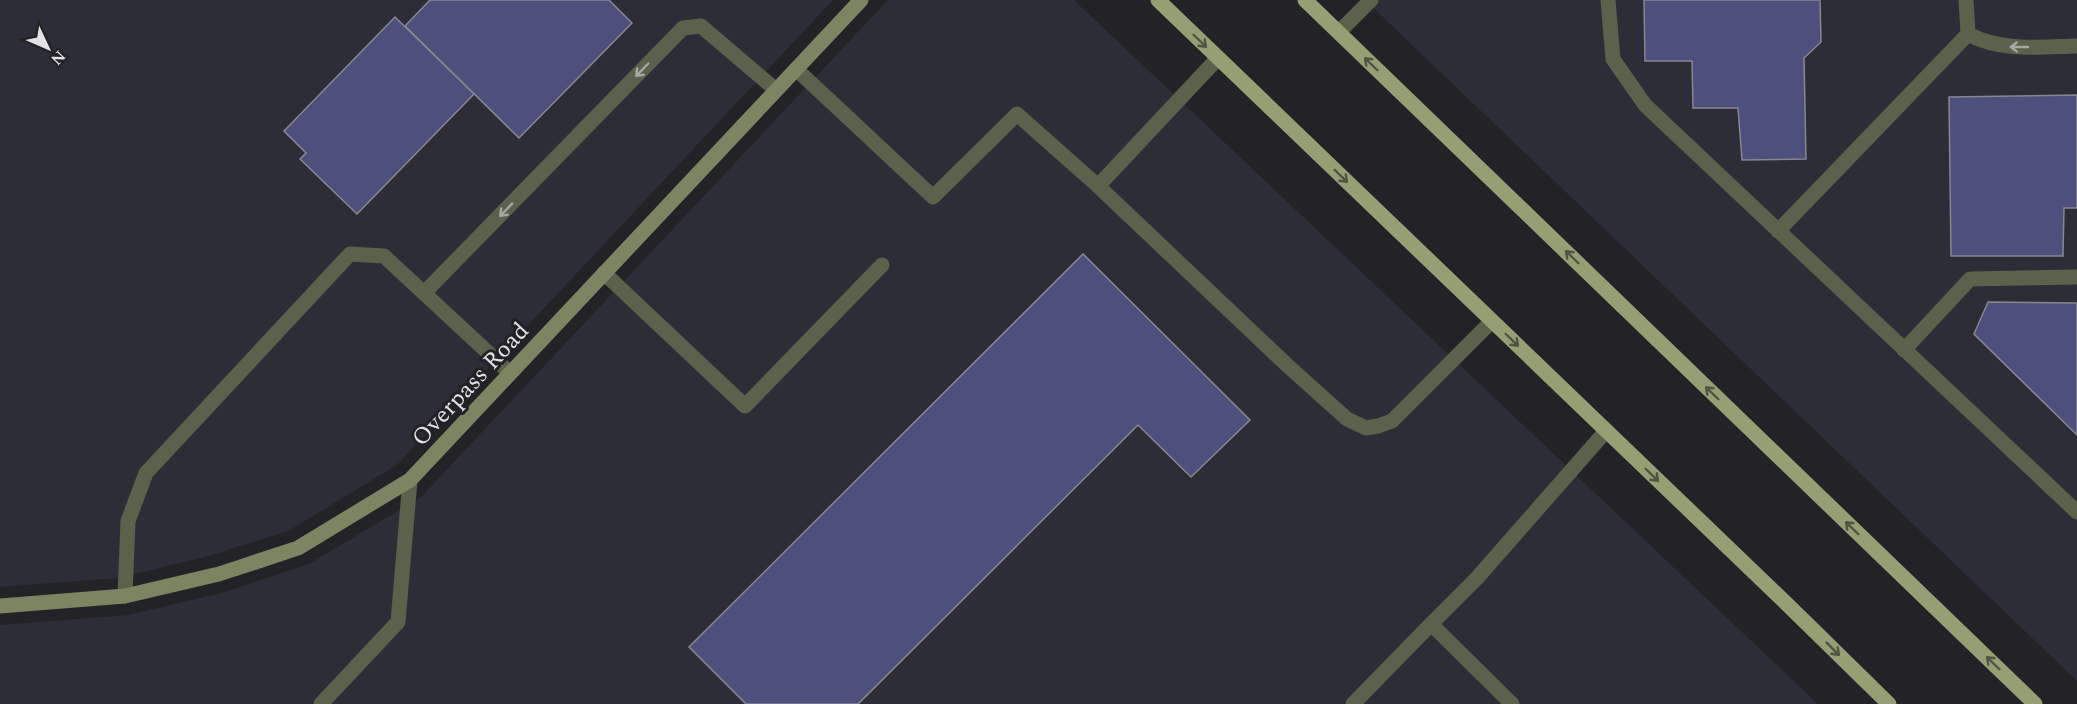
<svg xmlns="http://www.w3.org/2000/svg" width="2077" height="704" viewBox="0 0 2077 704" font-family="Spectral,serif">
	<rect width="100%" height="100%" fill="#222227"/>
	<!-- built -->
	<path fill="#2c2d37" d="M0,0H833L397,465L288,531L212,555L119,578L0,587Z
		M888,0H1074L1818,704H0V625L128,615L225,592L309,564L421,497Z
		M1365,0H2077V681Z"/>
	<!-- building -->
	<path fill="#4d507c" stroke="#87888e" stroke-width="1.5" d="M430,0H609L632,23L519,138L405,26Z
		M1644,0H1820L1821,42L1804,58L1806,159L1742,160L1738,108H1693L1692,61H1645Z
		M395,17L474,94L357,214L300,159L306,153L284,131Z
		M2077,95V208H2064L2063,256H1951L1949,97Z
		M1083,254L1250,420L1191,477L1138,425L858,704H746L689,647Z
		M1988,302L2077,303V435L1974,334Z"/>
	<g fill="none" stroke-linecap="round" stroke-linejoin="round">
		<!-- lane -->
		<path stroke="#5c614c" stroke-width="15" d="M1608,0L1613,59L1645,105L2077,512
			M1966,0L1968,34C2002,52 2040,47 2077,46
			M1339,32L1371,0
			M796,69L933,197L1017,114L1098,186L1218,58
			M1098,186L1288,366L1347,419L1366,428L1378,426L1392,421L1492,321
			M1778,231L1968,34
			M604,273L745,406L882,265
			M424,293L683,28L701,26L776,90
			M1904,350L1970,279L2077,277
			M125,596L128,521L146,473L350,254L384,256L510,373
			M321,704L398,622L410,480
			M1353,704L1431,624
			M1512,704L1431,624L1477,578L1606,431"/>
		<!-- secondary -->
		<path stroke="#7c8462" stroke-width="15" d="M0,606L125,596L219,574L298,548L410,480L861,0"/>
		<!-- primary -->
		<path stroke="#959f73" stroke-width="15" d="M1158,0L1791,608L1889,704
			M1305,0L2035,704"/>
	</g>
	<!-- one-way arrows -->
	<defs><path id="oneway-shaft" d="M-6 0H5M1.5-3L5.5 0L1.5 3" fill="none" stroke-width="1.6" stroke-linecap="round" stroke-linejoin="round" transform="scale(1.5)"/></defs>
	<g stroke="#505445">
		<use href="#oneway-shaft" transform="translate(1200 41) rotate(44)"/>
		<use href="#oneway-shaft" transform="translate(1371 64) rotate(-136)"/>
		<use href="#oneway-shaft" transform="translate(1341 176) rotate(44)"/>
		<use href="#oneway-shaft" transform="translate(1572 257) rotate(-136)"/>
		<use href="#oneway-shaft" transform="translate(1512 340) rotate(44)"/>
		<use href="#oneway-shaft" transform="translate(1712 393) rotate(-136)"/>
		<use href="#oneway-shaft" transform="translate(1652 475) rotate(44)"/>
		<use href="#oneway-shaft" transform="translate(1852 528) rotate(-136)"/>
		<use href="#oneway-shaft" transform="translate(1833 649) rotate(45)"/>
		<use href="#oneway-shaft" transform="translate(1993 663) rotate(-136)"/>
	</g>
	<g stroke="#a6a8a1">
		<use href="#oneway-shaft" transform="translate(2019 47) rotate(-180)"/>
		<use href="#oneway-shaft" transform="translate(642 70) rotate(134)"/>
		<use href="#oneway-shaft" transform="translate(506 210) rotate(134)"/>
	</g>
	<g text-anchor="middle" stroke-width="6" stroke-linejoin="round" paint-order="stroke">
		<!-- street labels -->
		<g font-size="24" fill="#e3e3e6" stroke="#222227">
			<text transform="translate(470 384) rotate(-47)" y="8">Overpass Road</text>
		</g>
	</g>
	<!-- north arrow -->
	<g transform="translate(48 48) rotate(134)" stroke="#222227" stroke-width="4.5" paint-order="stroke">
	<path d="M0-4.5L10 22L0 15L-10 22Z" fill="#e3e3e6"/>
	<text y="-9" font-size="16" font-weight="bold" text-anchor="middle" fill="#e3e3e6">N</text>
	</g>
</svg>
